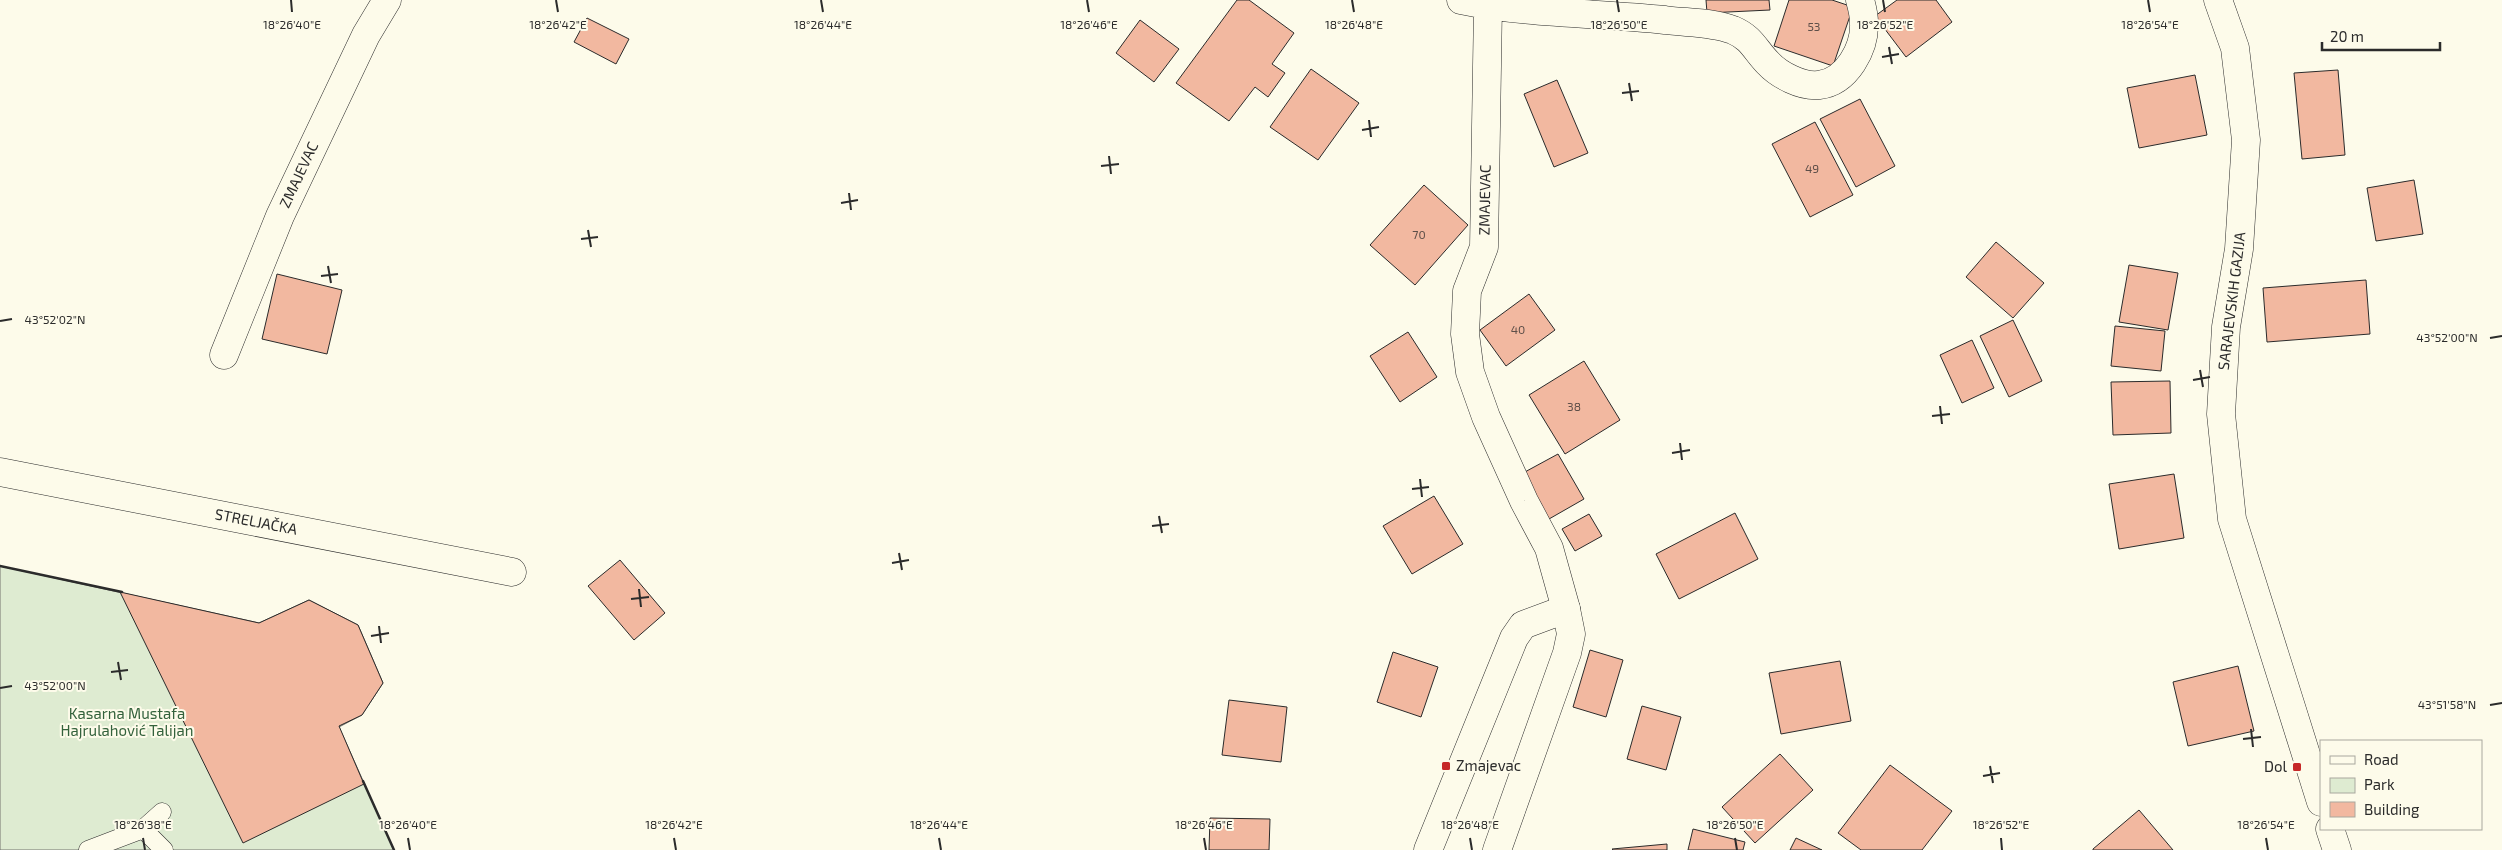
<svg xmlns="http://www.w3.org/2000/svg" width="2502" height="850" viewBox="0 0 2502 850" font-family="'Exo 2',sans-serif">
	<rect width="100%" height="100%" fill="#fdfbea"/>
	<!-- green -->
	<path fill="#deebd1" stroke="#74746e" d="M0,566L259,623L309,600L358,625L383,683L362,715L339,727L394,850H0Z"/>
	<!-- building -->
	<path fill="#f2b8a0" stroke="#2b2b2b" d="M1237,0H1249L1294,33L1272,64L1285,73L1268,97L1255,87L1229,121L1176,83Z
		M1706,0H1769L1770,10L1707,13Z
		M1789,0H1832L1853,7L1833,66L1774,46Z
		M1897,0H1936L1952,22L1906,57L1875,16Z
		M587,18L629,39L616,64L574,42Z
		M1140,20L1179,49L1154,82L1116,53Z
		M1311,69L1359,103L1318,160L1270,127Z
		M2338,70L2345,155L2302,159L2294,73Z
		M2195,75L2207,135L2139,148L2127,88Z
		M1557,80L1588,153L1554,167L1524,94Z
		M1860,99L1895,166L1856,187L1820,119Z
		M1815,122L1853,195L1810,217L1772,144Z
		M2414,180L2423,234L2376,241L2367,188Z
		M1424,185L1468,225L1415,285L1370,245Z
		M1996,242L2044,283L2013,318L1966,277Z
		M2129,265L2178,273L2168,330L2119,322Z
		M277,274L342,290L327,354L262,339Z
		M2366,280L2370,334L2267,342L2263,288Z
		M1529,294L1555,330L1506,366L1480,330Z
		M2013,320L2042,381L2009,397L1980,336Z
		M2115,326L2165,331L2161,371L2111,366Z
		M1408,332L1437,377L1400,402L1370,356Z
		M1972,340L1994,388L1962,403L1940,355Z
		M1584,361L1620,420L1565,454L1529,395Z
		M2170,381L2171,433L2113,435L2111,382Z
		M1558,454L1584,499L1549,519L1523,473Z
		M2174,474L2184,538L2119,549L2109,484Z
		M1434,496L1463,544L1412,574L1383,526Z
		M1735,513L1758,559L1679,599L1656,554Z
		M1589,514L1602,536L1575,551L1562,529Z
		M620,560L665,613L634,640L588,586Z
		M120,592L259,623L309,600L358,625L383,683L362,715L339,726L364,784L243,843Z
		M1590,650L1623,660L1606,717L1573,707Z
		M1393,652L1438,667L1421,717L1377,702Z
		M1840,661L1851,721L1781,734L1769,673Z
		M2238,666L2254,731L2188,746L2173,682Z
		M1229,700L1287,707L1281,762L1222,755Z
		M1642,706L1681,717L1666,770L1627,759Z
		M1780,754L1813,790L1755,843L1722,807Z
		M1890,765L1952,811L1922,850H1861L1838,833Z
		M2139,810L2173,850H2093V849Z
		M1210,818L1270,819L1269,850H1209Z
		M1693,829L1745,842L1743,850H1688Z
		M1796,838L1822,850H1790Z
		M1667,844V850H1613L1612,849Z"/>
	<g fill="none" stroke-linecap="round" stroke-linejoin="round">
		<defs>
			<path id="lane" d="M143,829L164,850
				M88,850L143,829L162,812"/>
			<path id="street" d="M1461,0C1527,14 1598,13 1665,20C1687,23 1712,22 1733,30C1752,38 1755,50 1768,63C1779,75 1802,87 1819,85C1847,82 1865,48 1864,23C1864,15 1862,7 1860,0
				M2218,0L2235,48L2246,140L2239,249L2226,327L2221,414L2232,519L2321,802
				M1488,6L1484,247L1467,291L1465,334L1470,372L1486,417L1524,501L1549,548L1566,609
				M224,355L280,216L366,35L387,0
				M0,472L512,572
				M2330,829L2337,850"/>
			<path id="secondary" d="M1428,850L1514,638L1523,625L1566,609L1571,634L1567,653L1497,850"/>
		</defs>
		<!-- lane casing -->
		<use href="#lane" stroke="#2b2b2b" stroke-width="19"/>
		<!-- street casing -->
		<use href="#street" stroke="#2b2b2b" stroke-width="29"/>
		<!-- secondary casing -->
		<use href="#secondary" stroke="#2b2b2b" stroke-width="29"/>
		<!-- lane -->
		<use href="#lane" stroke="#fdfbea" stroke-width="18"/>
		<!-- street -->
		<use href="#street" stroke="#fdfbea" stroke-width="28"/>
		<!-- secondary -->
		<use href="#secondary" stroke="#fdfbea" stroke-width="28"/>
		<!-- wall -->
		<path stroke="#2b2b2b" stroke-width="2.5" d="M0,566L122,592
			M363,781L394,850"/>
	</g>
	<!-- ticks -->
	<path fill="none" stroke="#2b2b2b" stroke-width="2" d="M291,0L292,12M556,0L558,12M821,0L823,12M1087,0L1089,12M1352,0L1354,12M1617,0L1619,12M1883,0L1885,12M2148,0L2150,12M1889,47L1892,64M1882,57L1899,54M1629,83L1632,101M1622,93L1639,91M1369,120L1371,137M1362,130L1379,127M1109,156L1111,174M1101,166L1119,164M849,193L851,210M841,203L858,200M588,230L591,247M581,239L598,237M328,266L331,283M321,276L338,274M0,321L12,319M2490,338L2502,336M2200,370L2203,387M2193,380L2210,377M1940,406L1942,424M1932,416L1950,414M1680,443L1682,460M1672,453L1690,450M1420,479L1422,497M1412,489L1429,487M1159,516L1162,533M1152,526L1169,524M899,553L902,570M892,563L909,560M639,589L641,607M631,599L649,597M379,626L381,643M371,636L389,633M118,662L121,680M111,672L128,670M0,688L12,686M2490,705L2502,703M2251,729L2253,747M2243,739L2261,737M1990,766L1993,783M1983,776L2000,773M143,838L145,850M408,838L410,850M674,838L676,850M939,838L941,850M1204,838L1206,850M1470,838L1472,850M1735,838L1737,850M2001,838L2002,850M2266,838L2268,850"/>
	<!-- markers -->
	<g fill="#c62828" stroke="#fdfbea" stroke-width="2">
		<rect x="1441" y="761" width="10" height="10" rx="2.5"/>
		<rect x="2292" y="762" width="10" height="10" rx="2.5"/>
	</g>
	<g text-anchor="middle" stroke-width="4" stroke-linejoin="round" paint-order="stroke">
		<!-- number labels -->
		<g font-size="12" fill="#5d4e48">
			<text x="1814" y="31">53</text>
			<text x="1812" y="173">49</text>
			<text x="1419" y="239">70</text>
			<text x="1518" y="334">40</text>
			<text x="1574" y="411">38</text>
		</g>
		<!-- street labels -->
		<g font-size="15" fill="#2b2b2b" stroke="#fdfbea">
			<text transform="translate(299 175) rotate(-65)" y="5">ZMAJEVAC</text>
			<text transform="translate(1485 200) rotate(-89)" y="5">ZMAJEVAC</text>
			<text transform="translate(2232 301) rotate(-83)" y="5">SARAJEVSKIH GAZIJA</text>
			<text transform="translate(256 522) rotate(11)" y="5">STRELJAČKA</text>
		</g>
		<!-- park labels -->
		<g font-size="15" fill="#34623c" stroke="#fdfbea">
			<text x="127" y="719">Kasarna Mustafa<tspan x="127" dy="17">Hajrulahović Talijan</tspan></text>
		</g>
		<!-- poi labels -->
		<g font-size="15" fill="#2b2b2b" stroke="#fdfbea" text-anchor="start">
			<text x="1456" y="771">Zmajevac</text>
			<text x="2287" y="772" text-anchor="end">Dol</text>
		</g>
	</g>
	<g font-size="12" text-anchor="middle" fill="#2b2b2b" stroke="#fdfbea" stroke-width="4" stroke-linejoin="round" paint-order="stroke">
		<text x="292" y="29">18°26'40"E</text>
		<text x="558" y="29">18°26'42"E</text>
		<text x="823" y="29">18°26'44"E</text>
		<text x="1089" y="29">18°26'46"E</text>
		<text x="1354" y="29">18°26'48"E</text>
		<text x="1619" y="29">18°26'50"E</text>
		<text x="1885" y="29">18°26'52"E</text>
		<text x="2150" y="29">18°26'54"E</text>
		<text x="55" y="324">43°52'02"N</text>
		<text x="2447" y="342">43°52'00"N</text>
		<text x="55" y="690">43°52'00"N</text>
		<text x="2447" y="709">43°51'58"N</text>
		<text x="143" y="829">18°26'38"E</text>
		<text x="408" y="829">18°26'40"E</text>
		<text x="674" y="829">18°26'42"E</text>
		<text x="939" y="829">18°26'44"E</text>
		<text x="1204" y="829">18°26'46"E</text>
		<text x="1470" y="829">18°26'48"E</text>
		<text x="1735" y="829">18°26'50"E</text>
		<text x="2001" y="829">18°26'52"E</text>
		<text x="2266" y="829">18°26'54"E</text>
	</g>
	<!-- legend -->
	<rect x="2320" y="740" width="162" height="90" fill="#fdfbea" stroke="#a9a89e"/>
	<rect x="2330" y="756" width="25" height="8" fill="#fdfbea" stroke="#a9a89e"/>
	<text x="2364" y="765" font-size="15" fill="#2b2b2b">Road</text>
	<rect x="2330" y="778" width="25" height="15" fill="#deebd1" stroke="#a9a89e"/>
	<text x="2364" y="790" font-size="15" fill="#2b2b2b">Park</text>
	<rect x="2330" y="802" width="25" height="15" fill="#f2b8a0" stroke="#a9a89e"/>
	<text x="2364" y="815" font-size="15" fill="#2b2b2b">Building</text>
	<!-- scale -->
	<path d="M2322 42v8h118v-8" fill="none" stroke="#2b2b2b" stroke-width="2.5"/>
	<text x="2330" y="42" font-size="15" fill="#2b2b2b" stroke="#fdfbea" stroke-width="4" paint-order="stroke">20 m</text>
</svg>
